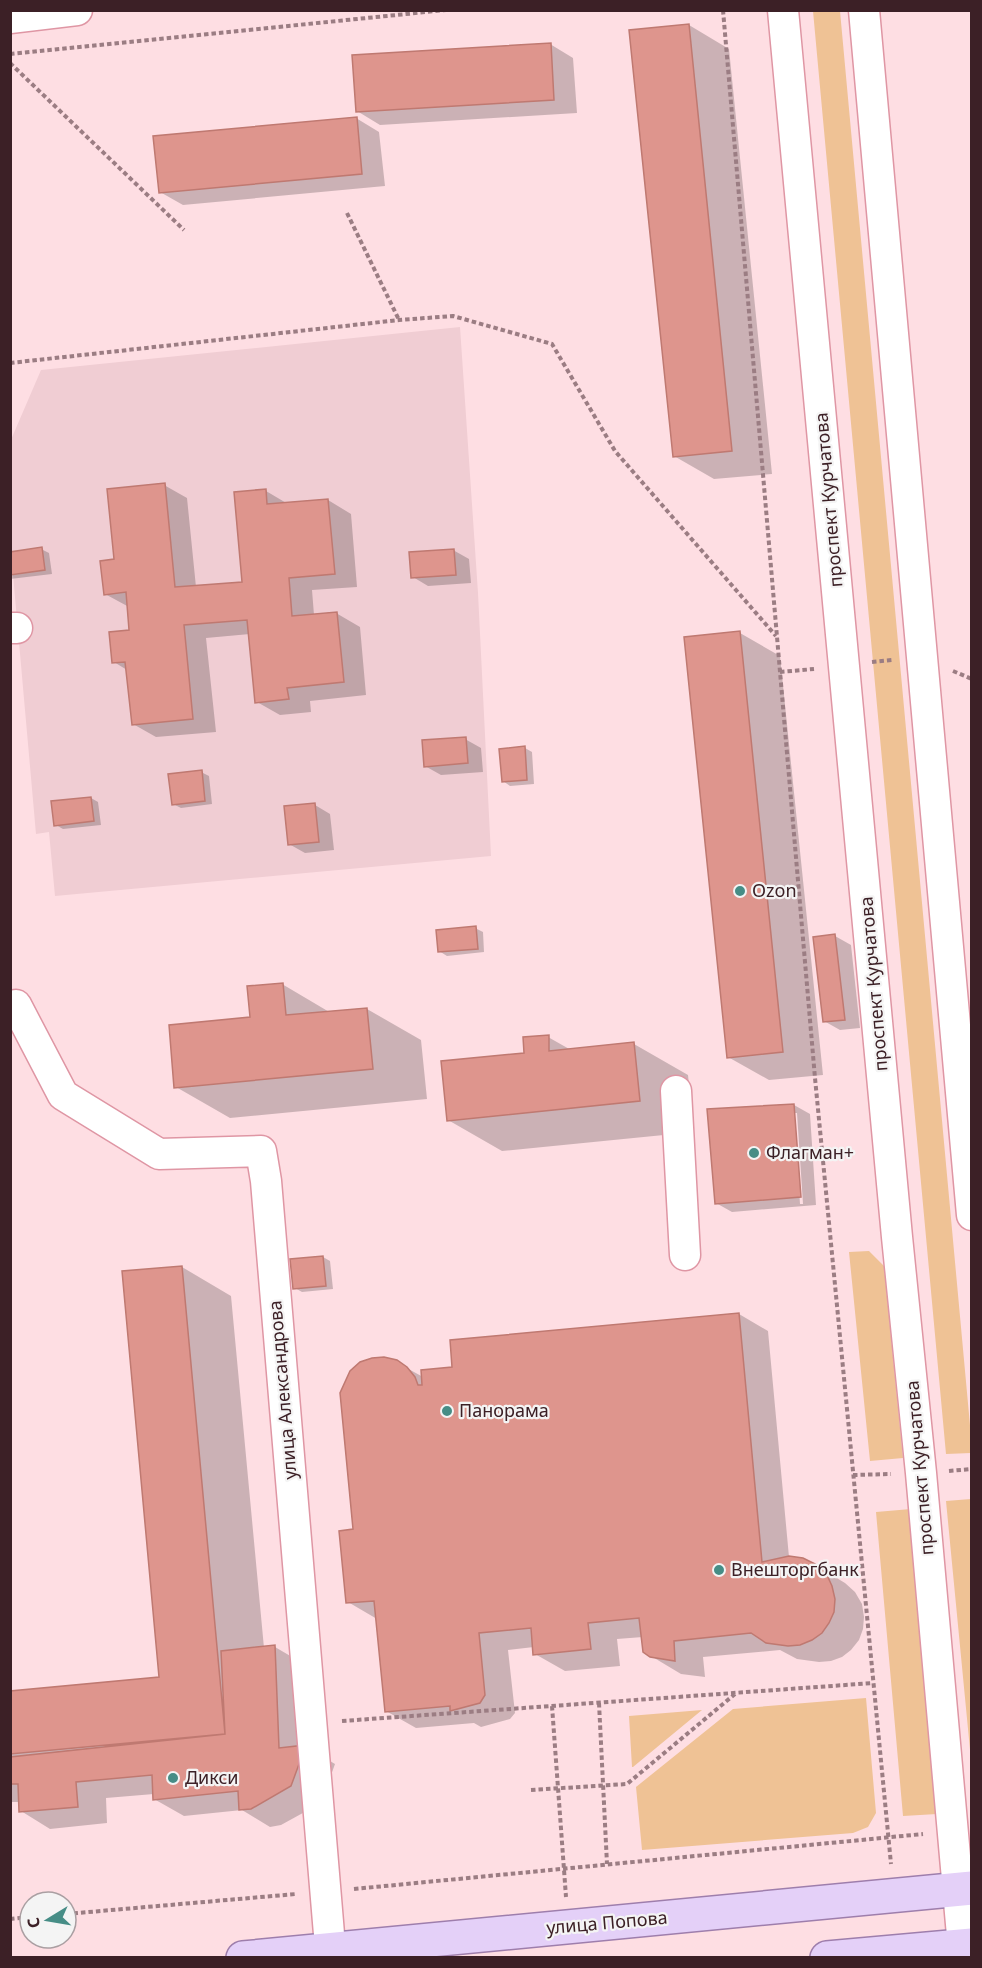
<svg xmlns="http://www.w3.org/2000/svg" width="982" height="1968" viewBox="0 0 982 1968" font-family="'Noto Sans',sans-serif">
	<rect width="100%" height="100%" fill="#fedee3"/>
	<!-- built -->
	<path fill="#f0cdd3" d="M460,327L478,593L491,856L55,896L49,832L36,834L11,552L10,442L41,370Z"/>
	<!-- green -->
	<path fill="#efc295" d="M813,11H840L971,1436V1453L946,1454Z
		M869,1251L884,1266L903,1458L870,1461L849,1252Z
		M971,1499H972L971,1760L946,1501Z
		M911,1509L937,1814L903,1816L876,1512Z
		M866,1698L876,1813L868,1827L853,1833L642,1850L636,1787L733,1709Z
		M702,1710L633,1767H632L629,1716Z"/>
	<!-- shadow -->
	<path fill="#0003" fill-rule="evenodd" d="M689,25L729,49L772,474L714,479L674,456Z
		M550,44L573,58L577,113L380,125L357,111Z
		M356,118L379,132L385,186L183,205L160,192Z
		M164,485L187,498L196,587L243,583L266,491L288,504L328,500L351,514L357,587L312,590L314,615L336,613L360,627L366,695L310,701L311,712L280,715L257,702L250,634L206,638L216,732L156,737L133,724L127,670L114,662L130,632L129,607L105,594L116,560Z
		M41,549L49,553L52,574L10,579V554Z
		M453,550L469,559L471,583L428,586L413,577Z
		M740,633L780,656L823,1075L769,1080L728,1057Z
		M465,739L481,748L483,772L441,775L425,766Z
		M525,748L532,752L534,784L510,786L503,781Z
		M201,772L209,776L212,804L181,808L173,804Z
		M91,798L98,802L101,825L63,829L56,825Z
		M315,805L330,814L334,850L305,853L289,844Z
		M475,928L483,932L484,952L447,956L439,951Z
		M835,936L851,945L860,1028L840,1030L824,1021Z
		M282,984L331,1013L367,1009L421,1040L427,1099L230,1118L176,1087L251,1019Z
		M548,1037L571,1050L634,1044L688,1075L694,1132L502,1151L448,1120Z
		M794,1105L810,1114L816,1205L732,1212L716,1203ZM794,1113H797L803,1204H800Z
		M323,1257L330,1261L333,1289L302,1292L295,1288Z
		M182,1267L231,1296L264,1648L275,1647L304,1664L308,1748L335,1764L321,1803L281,1825L270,1827L242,1810L184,1816L154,1799V1794L106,1798L107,1823L50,1829L21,1811L20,1802H10V1692L161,1678Z
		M739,1314L768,1331L789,1557L815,1565L845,1583L855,1592L862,1604L864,1617L863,1629L859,1640L851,1650L842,1657L831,1661L819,1662L797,1659L780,1650L703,1657L705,1677L681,1674L651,1656L643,1637L617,1639L620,1666L565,1671L535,1654L534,1647L508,1650L515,1713L510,1719L481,1727L474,1723L416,1728L386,1711L377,1619L348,1602L354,1531L396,1362L423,1377L454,1369Z"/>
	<!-- building -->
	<path fill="#de958d" stroke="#bf7971" stroke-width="1.5" d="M689,24L732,451L673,457L629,30Z
		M551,43L554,100L356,112L352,55Z
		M357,117L362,174L159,193L153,136Z
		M165,483L175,587L242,582L234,492L266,489L267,504L328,499L335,574L289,578L292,616L337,612L344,682L287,688L289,699L255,703L247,620L184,625L193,719L132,725L125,662L112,663L109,632L129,630L126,592L104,595L100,561L114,559L107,489Z
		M42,547L45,570L10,575V552Z
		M454,549L456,575L411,578L409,552Z
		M740,631L783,1052L727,1058L684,637Z
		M466,737L468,763L424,767L422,740Z
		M525,746L527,780L502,782L499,749Z
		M202,770L205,801L172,805L168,774Z
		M91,797L94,821L54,826L51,801Z
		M315,803L319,842L288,845L284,806Z
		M476,926L478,949L438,952L436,930Z
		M835,934L845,1020L823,1022L813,937Z
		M283,983L286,1015L367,1008L373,1069L174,1088L169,1025L250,1017L247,986Z
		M549,1035V1051L634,1042L640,1101L447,1121L441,1061L524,1053L523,1037Z
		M794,1104L801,1197L715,1204L707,1109Z
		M323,1256L326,1286L293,1289L290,1259Z
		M182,1266L225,1734L10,1754V1691L159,1677L122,1271Z
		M739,1313L762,1562L789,1556L803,1558L815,1564L826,1573L832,1586L835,1599L834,1612L829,1623L822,1633L812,1640L800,1645L788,1646L766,1643L751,1633L674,1641L675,1661L650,1657L643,1652L639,1618L588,1623L591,1649L533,1655L531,1628L479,1633L485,1695L480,1703L450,1711V1706L385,1712L374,1601L346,1603L339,1531L353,1529L340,1393L350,1371L360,1362L372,1358L384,1357L397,1360L407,1367L415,1377L418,1385H422L421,1370L452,1367L450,1340Z
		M275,1645L279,1748L306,1745L291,1786L251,1809L239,1810L238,1791L153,1800L152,1775L76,1782L78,1807L19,1812L18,1784H10V1757L225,1734L221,1651Z"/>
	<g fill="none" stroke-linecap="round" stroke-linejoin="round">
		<defs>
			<path id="minor" d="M783,10L897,1237L921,1473L964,1958
				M864,10L972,1215
				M10,18L77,10
				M10,628H17
				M10,1006L16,1005L63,1095L159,1154L261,1151L266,1181L331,1958
				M676,1091L685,1255"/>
			<path id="major" d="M243,1958L972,1888
				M827,1958L972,1945"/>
		</defs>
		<!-- minor casing -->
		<use href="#minor" stroke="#df96a4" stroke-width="33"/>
		<!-- major casing -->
		<use href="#major" stroke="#9e7eac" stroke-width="36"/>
		<!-- path -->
		<path stroke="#9b7d83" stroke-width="4" stroke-dasharray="4.5 3" stroke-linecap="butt" d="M723,10L815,1078L891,1864
			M10,54L446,10
			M10,63L184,230
			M347,213L399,320
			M10,363L399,320L453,316L552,344L615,451L776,636
			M872,662L892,660
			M953,671L972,679
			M780,672L814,669
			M949,1471L972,1469
			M853,1475L891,1474
			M599,1703L607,1864
			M552,1706L566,1897
			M342,1721L873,1683
			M531,1790L627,1784L735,1694
			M354,1889L923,1834
			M66,1914L296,1894
			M10,1919L30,1917"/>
		<!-- minor -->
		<use href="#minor" stroke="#fff" stroke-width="30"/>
		<!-- major -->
		<use href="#major" stroke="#e4d0f8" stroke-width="33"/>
	</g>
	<!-- markers -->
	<g fill="#468d86" stroke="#f4f4f4" stroke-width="2">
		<circle cx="740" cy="891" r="6"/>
		<circle cx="754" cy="1153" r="6"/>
		<circle cx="447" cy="1411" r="6"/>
		<circle cx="719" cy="1570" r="6"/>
		<circle cx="173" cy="1778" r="6"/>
	</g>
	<g text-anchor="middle" stroke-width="4.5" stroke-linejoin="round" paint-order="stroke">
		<!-- street labels -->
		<g font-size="18" fill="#3c2026" stroke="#f4f4f4">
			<text transform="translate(829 500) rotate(-95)" y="6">проспект Курчатова</text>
			<text transform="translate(874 984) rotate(-95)" y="6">проспект Курчатова</text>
			<text transform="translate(283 1390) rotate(-95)" y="6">улица Александрова</text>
			<text transform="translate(920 1468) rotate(-95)" y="6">проспект Курчатова</text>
			<text transform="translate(607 1923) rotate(-5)" y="6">улица Попова</text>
		</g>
		<!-- poi labels -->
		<g font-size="18" fill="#3c2026" stroke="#f4f4f4" text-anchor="start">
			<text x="752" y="897">Ozon</text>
			<text x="766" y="1159">Флагман+</text>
			<text x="459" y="1417">Панорама</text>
			<text x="731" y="1576">Внешторгбанк</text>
			<text x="185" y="1784">Дикси</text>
		</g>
	</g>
	<!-- border -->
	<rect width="982" height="1968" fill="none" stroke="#3c2026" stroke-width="24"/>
	<!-- north arrow -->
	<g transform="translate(48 1920) rotate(259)"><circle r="28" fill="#f4f4f4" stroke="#aa9fa2" stroke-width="1.5"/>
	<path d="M0-4.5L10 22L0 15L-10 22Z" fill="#468d86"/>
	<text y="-9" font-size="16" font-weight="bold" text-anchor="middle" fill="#3c2026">С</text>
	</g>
</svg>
